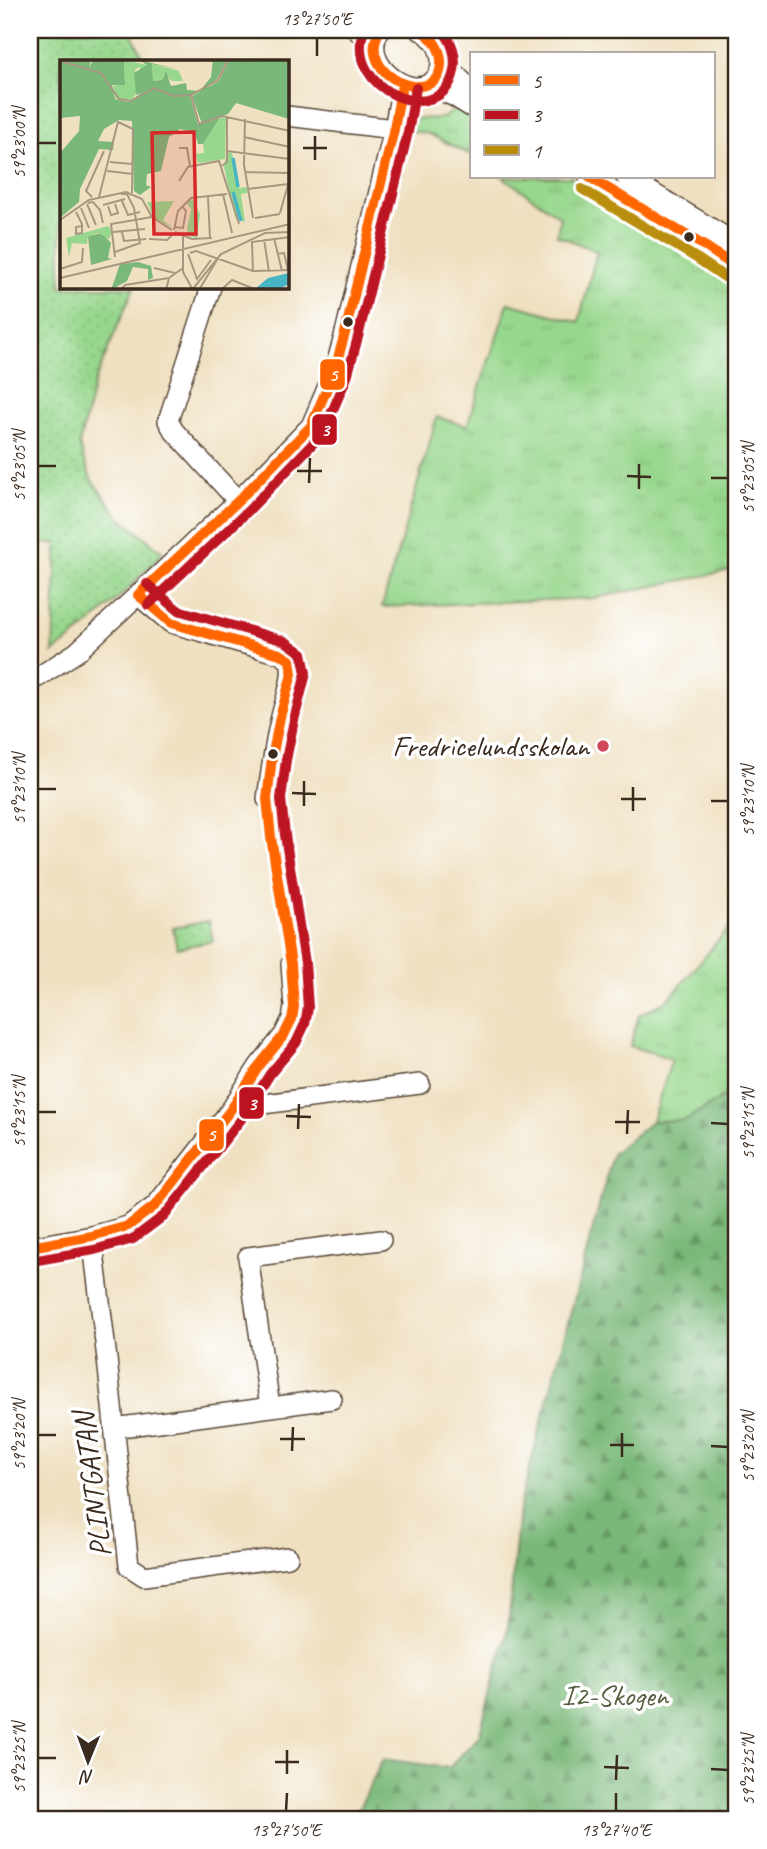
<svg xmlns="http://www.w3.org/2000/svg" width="767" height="1849" viewBox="0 0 767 1849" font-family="Caveat,sans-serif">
	<defs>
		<pattern id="grass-tufts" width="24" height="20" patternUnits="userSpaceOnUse" patternTransform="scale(1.75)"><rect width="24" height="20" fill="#97d78d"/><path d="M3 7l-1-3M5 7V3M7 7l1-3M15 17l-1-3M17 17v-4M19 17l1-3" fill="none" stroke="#83b979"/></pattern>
		<pattern id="forest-firs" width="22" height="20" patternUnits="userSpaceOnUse" patternTransform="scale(1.75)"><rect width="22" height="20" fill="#79b878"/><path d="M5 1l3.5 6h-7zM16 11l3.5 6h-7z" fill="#649662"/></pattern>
		<pattern id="park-dots" width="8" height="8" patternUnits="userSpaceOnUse" patternTransform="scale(1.75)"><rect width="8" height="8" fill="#97d78d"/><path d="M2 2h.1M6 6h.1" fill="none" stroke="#83b979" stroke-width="1.8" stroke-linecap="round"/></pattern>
	</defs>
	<rect width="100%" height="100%" fill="#fff"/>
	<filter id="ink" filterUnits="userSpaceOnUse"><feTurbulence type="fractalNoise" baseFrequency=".0143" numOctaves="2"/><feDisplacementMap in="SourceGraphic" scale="14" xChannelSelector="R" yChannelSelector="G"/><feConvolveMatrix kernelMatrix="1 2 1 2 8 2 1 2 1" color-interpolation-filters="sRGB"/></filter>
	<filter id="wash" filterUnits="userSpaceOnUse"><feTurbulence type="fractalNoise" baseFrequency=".00686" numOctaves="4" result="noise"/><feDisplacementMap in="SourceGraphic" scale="28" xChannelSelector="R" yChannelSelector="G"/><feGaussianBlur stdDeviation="1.57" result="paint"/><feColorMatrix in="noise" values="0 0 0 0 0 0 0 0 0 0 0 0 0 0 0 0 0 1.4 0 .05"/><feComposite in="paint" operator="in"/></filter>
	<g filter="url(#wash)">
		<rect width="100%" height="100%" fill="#efe0c1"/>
		<!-- grass -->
		<path fill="url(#grass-tufts)" stroke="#698056" stroke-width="2" d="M458,107L471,115V155L429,134L412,131L410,119L443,118Z
			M503,177H571L670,238L737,282V569L595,598L382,607L437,417L467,426L508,303L579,322L597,251L557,235L560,217Z
			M737,918V1089L685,1120L652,1121L672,1059L630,1046L639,1015L661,1004L671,997Z"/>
		<!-- forest -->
		<path fill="url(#forest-firs)" stroke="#5a714b" stroke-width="2" d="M737,1089V1819H354L383,1759L449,1768L479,1736L508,1628L519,1508L613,1153L652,1121L685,1120Z"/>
		<!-- park -->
		<path fill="url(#park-dots)" stroke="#698056" stroke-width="2" d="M30,30H130L145,61H61V287H134L94,383L79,445L91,479L120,518L163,552C129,589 94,623 53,653L57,543L30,544Z
			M209,921L213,941L177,948L173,928Z"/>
	</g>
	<g filter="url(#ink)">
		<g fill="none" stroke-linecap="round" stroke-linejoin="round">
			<defs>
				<path id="minor" d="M357,30L373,45
					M380,30C373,40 373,50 378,61C386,77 410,94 429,84C447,73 443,48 429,36C427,33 423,32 420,30
					M442,60L463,82L471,87
					M427,85L453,96L471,107
					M287,116L394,129
					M589,177L706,247L737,268
					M626,177L727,238L737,246
					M211,287L168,421L174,431L238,501
					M138,595L171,623L280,654L290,660C295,680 284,701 280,721C274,747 271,772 267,799
					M30,679L38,677L77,652L238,501L311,426L334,372L345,333L394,129L402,85
					M232,1108L420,1084
					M92,1236L107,1359L129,1566L144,1576L288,1557
					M30,1247L92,1236L128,1226L156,1205L232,1108L259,1066L284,1035L292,1019L294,1007L291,964
					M270,1407L248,1257L381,1240
					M114,1428L332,1399"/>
			</defs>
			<!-- minor casing -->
			<use href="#minor" stroke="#564536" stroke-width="22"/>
			<!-- minor -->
			<use href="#minor" stroke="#fff" stroke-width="19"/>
			<defs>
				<path id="bus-1" d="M380,30C352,78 444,112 441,60C440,47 431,36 420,30
					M589,177L706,247L737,268
					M138,595L238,501L311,426L334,372L345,333L394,129L402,85
					M30,1247L92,1236L128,1226L156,1205L232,1108L259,1066L284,1035L292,1019L294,1007L291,964L271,837L267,799L272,758L280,717L292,674L290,660L280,654L171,623L138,595"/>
				<path id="bus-2" d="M364,30C342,89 441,132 454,71C457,56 452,41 442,30
					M148,605L248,511L323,433L347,377L358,337L408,132L416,88
					M32,1261L94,1250L133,1239L165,1215L243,1117L270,1074L296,1043L305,1024L308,1008L305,963L285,835L281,799L286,760L294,720L306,673L302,653L285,641L178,610L147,584"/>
				<path id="bus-3" d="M582,189L698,259L729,280"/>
			</defs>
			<!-- bus-1 casing -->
			<use href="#bus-1" stroke="#fff" stroke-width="16"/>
			<!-- bus-2 casing -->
			<use href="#bus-2" stroke="#fff" stroke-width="16"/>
			<!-- bus-3 casing -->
			<use href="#bus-3" stroke="#fff" stroke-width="16"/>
			<!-- bus-1 -->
			<use href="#bus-1" stroke="#f60" stroke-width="10"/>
			<!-- bus-2 -->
			<use href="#bus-2" stroke="#bd1220" stroke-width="10"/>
			<!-- bus-3 -->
			<use href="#bus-3" stroke="#b98d0a" stroke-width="10"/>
		</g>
	</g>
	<!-- ticks -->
	<path fill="none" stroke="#3b2a1e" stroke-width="2.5" d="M317,56V38M38,143H56M303,148H327M315,160V136M38,466H56M297,471H322M627,476L651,477M711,478H728M309,483L310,458M639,489V464M38,789H56M292,793L316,794M621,799H646M711,801H728M304,806V781M633,811V787M38,1112H56M286,1116L311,1117M615,1122H640M711,1123L728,1124M298,1129L299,1104M627,1134L628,1110M38,1435H56M280,1439H305M610,1445H634M711,1446L728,1447M292,1451L293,1427M622,1457V1433M38,1758H56M275,1762H299M604,1767L629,1768M711,1769L728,1770M287,1774V1750M616,1780L617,1755M286,1811L287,1793M616,1811V1793"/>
	<!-- markers -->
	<g fill="#3b2a1e" stroke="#fff" stroke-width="2.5">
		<circle cx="689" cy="237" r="6"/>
		<circle cx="348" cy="322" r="6"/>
		<circle cx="273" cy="754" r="6"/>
	</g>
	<circle fill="#d1495b" stroke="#fff" stroke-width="2.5" cx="603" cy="746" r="7"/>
	<g text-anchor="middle" stroke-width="7" stroke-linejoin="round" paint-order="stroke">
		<!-- poi labels -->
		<g font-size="30" fill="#3b2a1e" stroke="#fff" text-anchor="end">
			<text x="589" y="756">Fredricelundsskolan</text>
		</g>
		<!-- street labels -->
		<g font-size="30" fill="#3b2a1e" stroke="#fff">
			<text transform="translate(92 1485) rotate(-97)" y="10">PLINTGATAN</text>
		</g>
		<!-- park labels -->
		<g font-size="30" fill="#575e3f" stroke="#fff">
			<text x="615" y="1705">I2-Skogen</text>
		</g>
	</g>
	<!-- overview -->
	<g transform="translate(60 60)">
		<rect width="229" height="229" fill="#efe0c1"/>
		<path d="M64,0L88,5L82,12L79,7L75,10L77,32L72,40L55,38L53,26L65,24ZM92,4L119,11L123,21H112L104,14L102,20L93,21ZM167,92L172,93L179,128L186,127L188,133L181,134L185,162L175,157L164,107ZM114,141L103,160L113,168L94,158L87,142Z" fill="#97d78d"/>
		<path d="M31,0L29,8L33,0H64L65,25H52L55,39L69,42L81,33L76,35L74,13L87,5L79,0L121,10L92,4L93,21L102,20L106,11L111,26L126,23L127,30L140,31L151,17L153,0H167L157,19L144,30L130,35L138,65L160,58L143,84H138L135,73L120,69L109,77L101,111L87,114L86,125L91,127L80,135L74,131L72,61L59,60L44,69L38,81L54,82L53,90L39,89L20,129L19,142L1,157L0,93L19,71L20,56L0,58V2L6,1L0,0ZM169,0H229V59L176,43L168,54L142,64L132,36L159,21ZM42,173L51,183L48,198L52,199L31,205L28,176ZM78,202L91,206L93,218L88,220V209L73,207L67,221L51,230L60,204Z" fill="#79b878"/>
		<path d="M132,138L140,154L137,178L129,176L127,169L131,149L127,144ZM48,166L52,172L49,179L38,173L28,176L27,184L12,183L9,197L6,178Z" fill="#97d78d"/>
		<path d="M160,58H166L165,99L138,103L136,94L144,93L143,84Z" fill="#97d78d"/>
		<path d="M229,213V224L219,229H195L208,218Z" fill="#46b4c3"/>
		<path fill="none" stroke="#46b4c3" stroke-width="3.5" d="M173,98L178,127M173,132L181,161"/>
		<path fill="none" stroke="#a79780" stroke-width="2" d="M0,1L41,13L59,39L71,41L94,28L113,36L131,35M131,35L139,64L162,56L230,71M131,35L158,20L168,0M185,59L184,105L193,158M184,77L230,87M119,88H127L130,106M167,91L230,99M50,102L72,104M162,106L167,102V57M47,111L73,114M185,112L230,113M119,121L128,107L159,101L179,164M188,129L228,124M163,134L172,173M32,137L26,131L44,91M39,137L58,62L73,69L72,133M148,137L150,179M62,141L68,155L80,152M28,143L33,142L40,150L43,163M27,144L36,165M43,145L65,139M48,146L51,155L58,153L55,144M21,148L29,168M16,152L22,164V173L16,174V167L22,166M220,153L230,118M195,158L220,154M0,160L29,140L66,132L82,139L92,157L112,170M114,167L123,168L126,151L122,146M114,170L118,151L131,138L167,134M53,172L85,169M62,172L64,181L86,179M115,172L132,179L152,178M123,176V212L133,230M214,178L222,211M89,179L107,180L114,173M204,179L209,212M55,192L80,183L74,148L67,134H61M130,193L136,191L193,211L230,210M128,194L137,219L151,200M217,194L224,193L228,210M55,197L51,164L92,157M94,208L115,213M0,209L22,202L23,188M193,211L192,182L230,177M0,218L230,164M61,230L65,225L109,218M106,230L109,218L123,208M132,230L161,194L205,173L230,172M139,230L157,200M161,230L172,220L192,228"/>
		<path fill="#d62828" fill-opacity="0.15" stroke="#d62828" stroke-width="3.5" d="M134,72L136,174H94L92,73Z"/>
		<rect width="229" height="229" fill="none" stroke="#3b2a1e" stroke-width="3.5"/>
	</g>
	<g stroke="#fff" stroke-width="2.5">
		<rect x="319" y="358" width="27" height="33" rx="7" fill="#f60"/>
		<rect x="311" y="413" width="27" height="33" rx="7" fill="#bd1220"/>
		<rect x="238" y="1086" width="27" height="34" rx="7" fill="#bd1220"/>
		<rect x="198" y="1118" width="27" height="34" rx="7" fill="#f60"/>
	</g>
	<g font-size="19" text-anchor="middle" font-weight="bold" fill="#fff">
		<text x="333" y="381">5</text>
		<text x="325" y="436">3</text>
		<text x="252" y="1110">3</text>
		<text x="211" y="1141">5</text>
	</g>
	<!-- margin -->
	<rect width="767" height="1849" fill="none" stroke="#fff" stroke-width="77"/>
	<!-- legend -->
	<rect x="470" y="52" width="245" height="126" fill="#ffffff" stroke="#b1aaa5" stroke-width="2"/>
	<rect x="484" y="75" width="35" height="10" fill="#ff6600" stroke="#b1aaa5" stroke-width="2"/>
	<text x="532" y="88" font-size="21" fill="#3b2a1e">5</text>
	<rect x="484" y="110" width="35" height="10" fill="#bd1220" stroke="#b1aaa5" stroke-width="2"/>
	<text x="532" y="122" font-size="21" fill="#3b2a1e">3</text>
	<rect x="484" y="145" width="35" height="10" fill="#b98d0a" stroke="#b1aaa5" stroke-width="2"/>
	<text x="532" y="158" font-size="21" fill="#3b2a1e">1</text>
	<!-- north arrow -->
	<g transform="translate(88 1761) rotate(181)" stroke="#ffffff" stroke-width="5" paint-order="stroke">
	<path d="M0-5L12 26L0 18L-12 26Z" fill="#3b2a1e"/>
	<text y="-10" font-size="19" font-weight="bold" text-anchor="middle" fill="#3b2a1e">N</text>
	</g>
	<rect x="38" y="38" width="690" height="1773" fill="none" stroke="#3b2a1e" stroke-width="2.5"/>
	<g font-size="18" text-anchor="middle" fill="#3b2a1e">
		<text x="317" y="25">13°27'50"E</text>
		<text transform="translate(19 143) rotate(-90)" y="6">59°23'00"N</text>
		<text transform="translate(19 466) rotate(-90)" y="6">59°23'05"N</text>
		<text transform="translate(748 478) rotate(-90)" y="6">59°23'05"N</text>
		<text transform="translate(19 789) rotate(-90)" y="6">59°23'10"N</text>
		<text transform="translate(748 801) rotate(-90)" y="6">59°23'10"N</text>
		<text transform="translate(19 1112) rotate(-90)" y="6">59°23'15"N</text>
		<text transform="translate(748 1124) rotate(-90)" y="6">59°23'15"N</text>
		<text transform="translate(19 1435) rotate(-90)" y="6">59°23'20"N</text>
		<text transform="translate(748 1447) rotate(-90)" y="6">59°23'20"N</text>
		<text transform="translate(19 1758) rotate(-90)" y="6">59°23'25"N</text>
		<text transform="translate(748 1770) rotate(-90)" y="6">59°23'25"N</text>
		<text x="286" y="1836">13°27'50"E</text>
		<text x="616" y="1836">13°27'40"E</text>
	</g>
</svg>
